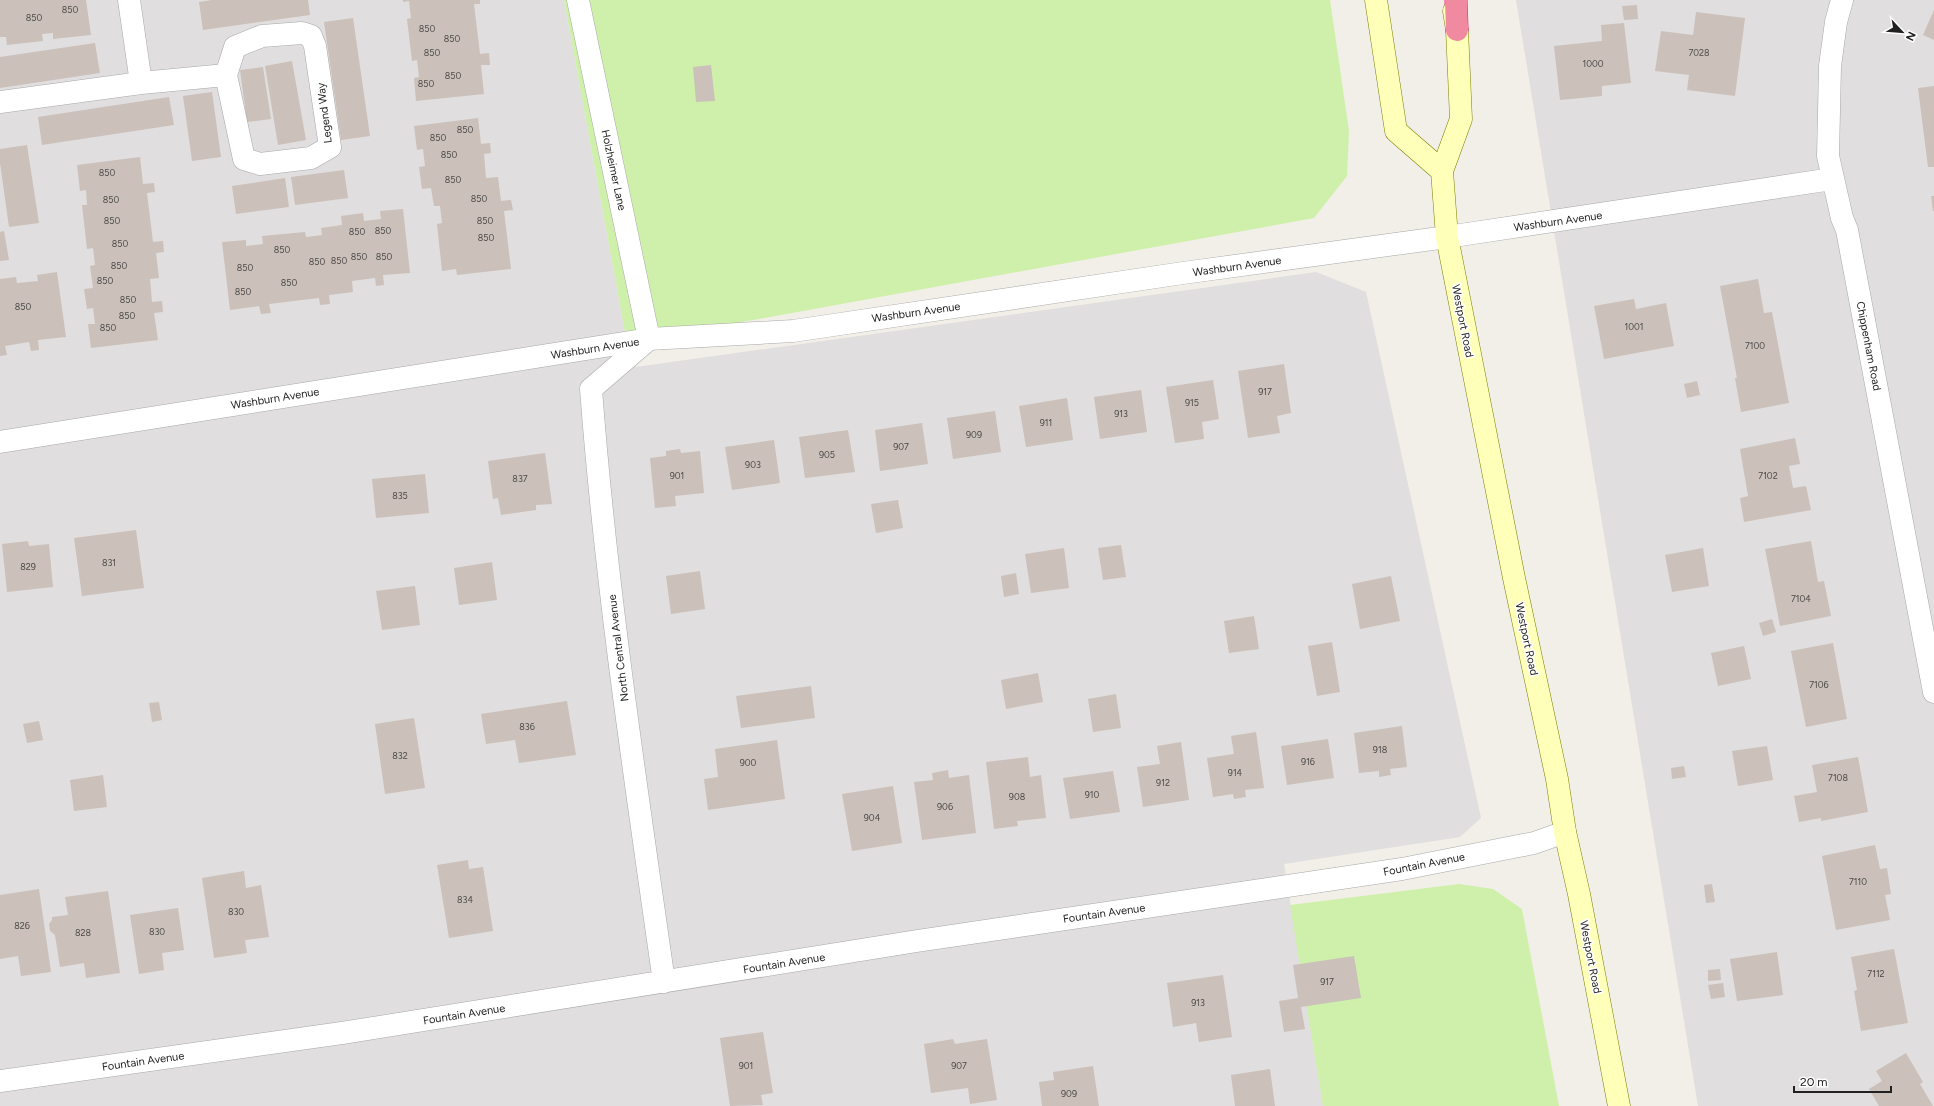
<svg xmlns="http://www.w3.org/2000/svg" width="1934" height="1106" viewBox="0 0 1934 1106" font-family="Figtree,sans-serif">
	<rect width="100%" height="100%" fill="#f2eee8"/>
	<!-- residential -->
	<path fill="#e0dede" d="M0,0H564L627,343L636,367L1316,272L1366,292L1481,818L1460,837L1284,864L1323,1106H0Z
		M1516,0H1934V1106H1698Z"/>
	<!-- grass -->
	<path fill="#cff0aa" d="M564,0H1330L1349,131L1347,176L1314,218L627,343Z
		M1459,884L1493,889L1522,909L1559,1106H1323L1290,905Z"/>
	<!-- building -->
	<path fill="#cbc0ba" d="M0,0H86L91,35L53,39V33L42,34L43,41L7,45L6,37H0Z
		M212,0H308L310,15L203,30L199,2Z
		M403,0H480V4H474L480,54L489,53L490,65H481L484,94L416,101L414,78L419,77L417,60L412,61L407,19L411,18L409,1L403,2Z
		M1637,5L1638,19L1624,20L1622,6Z
		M1934,10V40L1923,35Z
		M1696,12L1745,18L1735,96L1687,90L1689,75L1655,71L1661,31L1693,35Z
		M353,18L370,136L341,140L324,22Z
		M1624,23L1631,83L1602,86V96L1560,100L1554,46L1602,41L1601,25Z
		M95,43L100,73L0,88V57Z
		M292,61L306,140L278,145L265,66Z
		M711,65L715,101L696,102L693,67Z
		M263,67L271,119L247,122L240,70Z
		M1934,86V167H1928L1918,88Z
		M212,92L221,157L192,161L183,96Z
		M169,97L174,125L42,145L38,117Z
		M478,118L481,144L490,143L491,153L484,154L486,178L498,177L501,201L511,200L513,210L504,211L511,269L457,275L456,269L442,271L437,224L442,223L440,206H434L431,188L422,189L419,167L425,166L423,149L417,150L414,126Z
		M27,145L39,223L9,227L0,163V149Z
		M140,157L143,184L154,183L155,192L147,193L153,242L163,241L164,252L156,253L159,278L150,279L152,302L162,301L163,312L154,313L158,340L91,348L88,324H95L93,308L87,309L84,289L93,288L90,266L95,265L93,248L87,249L82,205H87L86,190L80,191L77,165Z
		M344,170L348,198L295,205L291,177Z
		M285,178L289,207L236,214L232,186Z
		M1931,196H1934V211H1933Z
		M403,209L410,273L383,275L384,285L376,286L375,278L352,281L353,292L329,295L330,304L320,305L319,298L269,304L271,313L261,314L259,306L230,310L222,242L246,240V246L263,244L262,236L305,232L306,237L322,235L321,228L342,225L341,216L363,213L364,221L381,219L380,211Z
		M4,231L9,260L0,261V232Z
		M57,272L66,337L38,340L39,350L31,351L29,342L5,346L7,355L0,356V279L16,277L17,283L38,281L37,275Z
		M1758,279L1764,313L1772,312L1789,403L1741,412L1735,378H1737L1720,286Z
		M1634,299L1636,309L1666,303L1674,346L1604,359L1594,306Z
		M1284,364L1291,413L1277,416L1280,433L1248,438L1238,371Z
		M1213,380L1219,419L1202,422L1204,439L1175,443L1166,387Z
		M1697,381L1700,395L1687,398L1684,384Z
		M1141,390L1147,432L1100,439L1094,397Z
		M1067,398L1073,440L1026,447L1019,406Z
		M995,411L1001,452L953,459L947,418Z
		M922,423L928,464L880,471L875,430Z
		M848,430L855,472L805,478L799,437Z
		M1795,438L1800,464L1789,466L1793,488L1806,486L1811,510L1744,522L1740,498L1748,496L1740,449Z
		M774,440L780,483L732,490L725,447Z
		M680,449L681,453L700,451L704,493L675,496L676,506L655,508L650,458L666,456V451Z
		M545,453L552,504L536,505V510L501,515L498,498L493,499L488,461Z
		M425,474L429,513L376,518L372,479Z
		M898,500L903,528L876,533L871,504Z
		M136,530L144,588L82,596L74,538Z
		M28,541L29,546L49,544L53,587L7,592L2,544Z
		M1811,541L1818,582L1824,581L1831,616L1780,626L1765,549Z
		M1121,545L1126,577L1103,580L1098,548Z
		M1064,548L1069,588L1031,593L1025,554Z
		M1703,548L1709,586L1672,592L1665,555Z
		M492,562L497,600L459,605L454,568Z
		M700,571L705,609L671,614L666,576Z
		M1016,573L1019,594L1004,597L1001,576Z
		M1391,576L1400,621L1360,629L1352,584Z
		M415,586L420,625L382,630L376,591Z
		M1254,616L1259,649L1229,653L1224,621Z
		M1772,619L1776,632L1763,636L1759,623Z
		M1332,642L1340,692L1317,696L1308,646Z
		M1833,643L1847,719L1806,727L1791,651Z
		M1744,646L1751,679L1718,686L1711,653Z
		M1038,673L1043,702L1006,709L1001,680Z
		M811,686L815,718L741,728L736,696Z
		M1116,694L1121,728L1093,732L1088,699Z
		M567,701L576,755L519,763L515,740L486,744L481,714Z
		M159,702L162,720L152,722L149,703Z
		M414,718L425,788L385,794L375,724Z
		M39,721L43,740L27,743L23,724Z
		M1402,726L1407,767L1390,769L1391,775L1379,777V771L1359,773L1354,733Z
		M1256,732L1264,788L1245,790L1246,797L1234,799L1233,794L1213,797L1207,758L1234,754L1231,736Z
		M1328,739L1334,778L1287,785L1281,746Z
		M777,740L785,799L708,810L704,779L718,777L715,749Z
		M1181,742L1189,800L1143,807L1137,767L1160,764L1157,746Z
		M1767,746L1773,780L1738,786L1732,751Z
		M1028,757L1030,777L1041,775L1046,818L1017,821L1018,826L994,829L986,762Z
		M1858,757L1868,812L1821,821V818L1799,822L1794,796L1817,792L1812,765Z
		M1684,766L1686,777L1672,779L1671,768Z
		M948,770L949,778L969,775L976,833L922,840L914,782L933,780L932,773Z
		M1113,771L1120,812L1070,819L1063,778Z
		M103,775L107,807L74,811L70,780Z
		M893,786L902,843L852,851L842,794Z
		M1875,845L1880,869L1887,868L1891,894L1885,895L1890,920L1836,930L1822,856Z
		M468,860L469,869L483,867L493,931L449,938L437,865Z
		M244,871L246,888L261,885L269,937L245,940L247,953L214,958L202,878Z
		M1712,884L1715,902L1706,903L1704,885Z
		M39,889L51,972L21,976L18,956L0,959V895Z
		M108,891L120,973L86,978L84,963L60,967L55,935L50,931L49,924L52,920V917L68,915L65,897Z
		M178,908L184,950L162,953L164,970L139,974L130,915Z
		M1894,949L1908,1023L1861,1031L1854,991L1857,990L1851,957Z
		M1777,952L1783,995L1737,1001L1730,959Z
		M1354,956L1361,998L1301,1007L1305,1029L1284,1032L1279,1001L1298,998L1293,965Z
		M1720,969L1721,980L1708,981V970Z
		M1223,975L1232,1037L1199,1042L1196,1023L1173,1027L1167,983Z
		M1723,983L1725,997L1711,999L1708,985Z
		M763,1032L773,1093L761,1095L763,1105L730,1106L720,1038Z
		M953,1039L955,1044L987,1039L997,1100L970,1104L968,1088L931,1093L924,1044Z
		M1906,1053L1923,1082L1920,1084L1933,1106H1879L1869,1089L1882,1081L1876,1071Z
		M1093,1066L1099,1106H1042L1039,1082L1054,1080L1053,1072Z
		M1270,1069L1275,1106H1235L1231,1075Z"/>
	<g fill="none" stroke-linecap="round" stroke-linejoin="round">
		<defs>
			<path id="minor" d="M129,0L141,83
				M578,0L649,339L591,389C606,588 636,785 664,982
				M1842,0L1836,22L1830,66L1828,156L1842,218L1847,230L1934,692
				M302,33L311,36L315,46L330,147L311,158L260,164L244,159L226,75L235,47L262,36Z
				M0,102L141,83L226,75
				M1447,237L1832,179
				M0,1081L342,1033L917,941L1402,869L1534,843L1565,832"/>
			<path id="tertiary" d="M0,442L649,339L793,331L1183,273L1447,237"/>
			<path id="secondary" d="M1376,0L1396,131L1442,171
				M1454,11L1457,30L1461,119L1442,171L1447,237L1514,578L1557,779L1565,832L1579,894L1619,1106"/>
			<path id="motorway" d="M1456,0L1457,30"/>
		</defs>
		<!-- minor casing -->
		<use href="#minor" stroke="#a8a8a8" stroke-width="23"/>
		<!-- tertiary casing -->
		<use href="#tertiary" stroke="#a8a8a8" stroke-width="23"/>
		<!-- secondary casing -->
		<use href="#secondary" stroke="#798100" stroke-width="23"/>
		<!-- motorway casing -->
		<use href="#motorway" stroke="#ea1b6b" stroke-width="23"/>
		<!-- minor -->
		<use href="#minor" stroke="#fff" stroke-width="22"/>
		<!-- tertiary -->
		<use href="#tertiary" stroke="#fff" stroke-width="22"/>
		<!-- secondary -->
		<use href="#secondary" stroke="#feffb9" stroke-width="22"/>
		<!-- motorway -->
		<use href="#motorway" stroke="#ef8aa1" stroke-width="22"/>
	</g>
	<g text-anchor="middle" stroke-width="3" stroke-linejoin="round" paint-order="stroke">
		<!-- number labels -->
		<g font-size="9" fill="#4c4947">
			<text x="70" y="13">850</text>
			<text x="34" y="21">850</text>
			<text x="427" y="32">850</text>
			<text x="452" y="42">850</text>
			<text x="432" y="56">850</text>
			<text x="1699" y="56">7028</text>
			<text x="1593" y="67">1000</text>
			<text x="453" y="79">850</text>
			<text x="426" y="87">850</text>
			<text x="465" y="133">850</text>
			<text x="438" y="141">850</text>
			<text x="449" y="158">850</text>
			<text x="107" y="176">850</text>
			<text x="453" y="183">850</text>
			<text x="479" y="202">850</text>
			<text x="111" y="203">850</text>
			<text x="112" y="224">850</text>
			<text x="485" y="224">850</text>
			<text x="383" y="234">850</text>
			<text x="357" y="235">850</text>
			<text x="486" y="241">850</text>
			<text x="120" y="247">850</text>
			<text x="282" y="253">850</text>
			<text x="359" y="260">850</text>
			<text x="384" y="260">850</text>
			<text x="339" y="264">850</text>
			<text x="317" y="265">850</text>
			<text x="119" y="269">850</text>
			<text x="245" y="271">850</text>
			<text x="105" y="284">850</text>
			<text x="289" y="286">850</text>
			<text x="243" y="295">850</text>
			<text x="128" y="303">850</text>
			<text x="23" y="310">850</text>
			<text x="127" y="319">850</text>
			<text x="1634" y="330">1001</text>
			<text x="108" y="331">850</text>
			<text x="1755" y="349">7100</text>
			<text x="1265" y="395">917</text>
			<text x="1192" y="406">915</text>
			<text x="1121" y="417">913</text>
			<text x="1046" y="426">911</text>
			<text x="974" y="438">909</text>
			<text x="901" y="450">907</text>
			<text x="827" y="458">905</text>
			<text x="753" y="468">903</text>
			<text x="677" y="479">901</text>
			<text x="1768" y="479">7102</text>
			<text x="520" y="482">837</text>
			<text x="400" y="499">835</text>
			<text x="109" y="566">831</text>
			<text x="28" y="570">829</text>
			<text x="1801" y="602">7104</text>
			<text x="1819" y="688">7106</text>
			<text x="527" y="730">836</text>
			<text x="1380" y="753">918</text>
			<text x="400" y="759">832</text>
			<text x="1308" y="765">916</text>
			<text x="748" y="766">900</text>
			<text x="1235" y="776">914</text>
			<text x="1838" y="781">7108</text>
			<text x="1163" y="786">912</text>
			<text x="1092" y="798">910</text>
			<text x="1017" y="800">908</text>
			<text x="945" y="810">906</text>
			<text x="872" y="821">904</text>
			<text x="1858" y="885">7110</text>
			<text x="465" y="903">834</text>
			<text x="236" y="915">830</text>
			<text x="22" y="929">826</text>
			<text x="157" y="935">830</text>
			<text x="83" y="936">828</text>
			<text x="1876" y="977">7112</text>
			<text x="1327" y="985">917</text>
			<text x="1198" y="1006">913</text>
			<text x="746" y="1069">901</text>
			<text x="959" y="1069">907</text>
			<text x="1069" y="1097">909</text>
		</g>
		<!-- street labels -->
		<g font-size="11" fill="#212121" stroke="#fff">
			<text transform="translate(324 113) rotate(-97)" y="4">Legend Way</text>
			<text transform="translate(614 170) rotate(78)" y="4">Holzheimer Lane</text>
			<text transform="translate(1558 221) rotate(-8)" y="4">Washburn Avenue</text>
			<text transform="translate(1237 266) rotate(-8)" y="4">Washburn Avenue</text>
			<text transform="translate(916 312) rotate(-8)" y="4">Washburn Avenue</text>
			<text transform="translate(1463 321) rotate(79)" y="4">Westport Road</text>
			<text transform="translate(1869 346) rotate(79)" y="4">Chippenham Road</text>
			<text transform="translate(595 348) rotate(-9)" y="4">Washburn Avenue</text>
			<text transform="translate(275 398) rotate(-9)" y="4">Washburn Avenue</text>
			<text transform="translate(1527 639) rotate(78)" y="4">Westport Road</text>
			<text transform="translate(618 648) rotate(-97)" y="4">North Central Avenue</text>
			<text transform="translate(1424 864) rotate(-11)" y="4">Fountain Avenue</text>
			<text transform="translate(1104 913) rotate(-8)" y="4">Fountain Avenue</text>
			<text transform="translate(1591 957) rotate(79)" y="4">Westport Road</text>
			<text transform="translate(784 963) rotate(-9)" y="4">Fountain Avenue</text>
			<text transform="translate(464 1014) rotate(-9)" y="4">Fountain Avenue</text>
			<text transform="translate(143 1061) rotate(-8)" y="4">Fountain Avenue</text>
		</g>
	</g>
	<!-- north arrow -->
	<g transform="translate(1902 32) rotate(116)" stroke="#ffffff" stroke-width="3" paint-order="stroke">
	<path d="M0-3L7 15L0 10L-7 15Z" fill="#212121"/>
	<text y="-6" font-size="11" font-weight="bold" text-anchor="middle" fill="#212121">N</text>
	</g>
	<!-- scale -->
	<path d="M1794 1086v6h97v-6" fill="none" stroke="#212121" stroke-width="2"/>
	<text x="1800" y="1086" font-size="12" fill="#212121" stroke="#ffffff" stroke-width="3" paint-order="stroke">20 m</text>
</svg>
